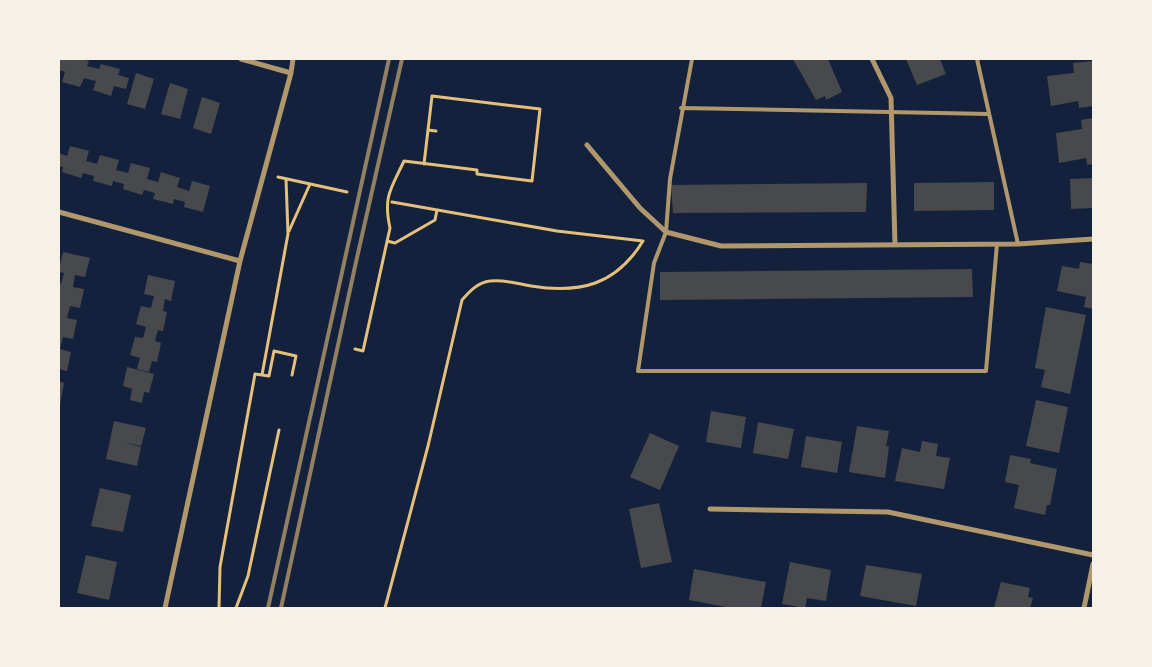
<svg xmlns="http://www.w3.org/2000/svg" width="1152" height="667" viewBox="0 0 1152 667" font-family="'DM Sans',sans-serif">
	<rect width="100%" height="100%" fill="#14213d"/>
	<!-- building -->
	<path fill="#48494c" d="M59,59H81L89,61L87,66L99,69L101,64L120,69L118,75L129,78L126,89L114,86L111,96L93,90L96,81L84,78L80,87L62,82L65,72L59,70Z
		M793,59H828L842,92L826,100L825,96L816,100Z
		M906,59H940L946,74L917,85Z
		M1093,61V106L1079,108L1078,101L1051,106L1047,76L1074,73L1073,63Z
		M136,73L154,79L145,109L127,104Z
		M170,83L188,89L180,119L161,114Z
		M202,97L220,103L211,134L193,128Z
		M1093,118V164L1087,165L1086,158L1059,163L1056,133L1082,129L1081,120Z
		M70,146L89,151L86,161L97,164L100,155L119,160L116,170L128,173L131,163L150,168L147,179L158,182L161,172L180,178L177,187L189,191L192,181L210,186L203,212L184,207L185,202L174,199L173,204L153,199L155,193L144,190L142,195L123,189L124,184L113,181L112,186L93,181L94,176L83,173L81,178L62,172L63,167L59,166V153L67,156Z
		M1093,178V208L1071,209L1070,179Z
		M994,182V210L914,211V183Z
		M867,183L866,212L673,213L671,185Z
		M63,252L90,258L85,277L75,275L73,287L84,289L80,308L70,306L67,318L77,320L73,339L63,337L60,349L71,352L67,371L59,369V283L61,284L64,273L59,272V269Z
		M1080,262L1093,264V309L1084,307L1086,297L1057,291L1062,266L1079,269Z
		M972,269L973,297L660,300V272Z
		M148,275L175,281L171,301L165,299L163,311L167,312L163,331L158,330L155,341L161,343L157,362L152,361L149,372L137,369L140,358L130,355L135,337L143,338L146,327L136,324L141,306L151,308L154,296L144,294Z
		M1046,307L1086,315L1070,394L1041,387L1045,370L1035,368Z
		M127,367L154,374L149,393L144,392L142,403L130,400L132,389L123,386Z
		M59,381L64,383L60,405L59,404Z
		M1036,400L1068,407L1059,453L1026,446Z
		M711,411L746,417L741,448L706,442Z
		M114,421L146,428L141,446L126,443L141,447L137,466L106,459Z
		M758,422L794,429L788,459L753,453Z
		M857,426L889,431L886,446H889L885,478L849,472Z
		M650,433L679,446L660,490L630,477Z
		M806,436L842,442L837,473L801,467Z
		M922,441L938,444L936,456L950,458L944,489L895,481L902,448L920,452Z
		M1010,455L1031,459L1030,463L1057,469L1050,505H1047L1045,515L1014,508L1019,485L1005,482Z
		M100,488L131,495L123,532L91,526Z
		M659,503L672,562L641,568L629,509Z
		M86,555L117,562L109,600L77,593Z
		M790,562L831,570L826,601L807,598L805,608L782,604Z
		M866,565L922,574L916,606L860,596Z
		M694,569L766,582L761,608H731L689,600Z
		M1001,582L1030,588L1028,597L1033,598L1030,608H994Z"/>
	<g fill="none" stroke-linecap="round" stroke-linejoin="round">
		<!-- path -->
		<path stroke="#e5c07b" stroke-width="3" d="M428,130L436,131
			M278,177L347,192
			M392,202L557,231L643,241
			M289,231L310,184
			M387,241L395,243L435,220L437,210
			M355,349L363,351L390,228C383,196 391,189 404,161L477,170V174L532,181L540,109L432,96L424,164
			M262,375L269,376L274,351L296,356L292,375
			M219,608L220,567L255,374L262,375L288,234L286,179
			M236,608L248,576L279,430
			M385,608L428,446L462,300C469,292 478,282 490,281C504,279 517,284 531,286C580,294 616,285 643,241"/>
		<!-- service -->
		<path stroke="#b1986c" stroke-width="4" d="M692,59L670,179L666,232L654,263L638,371H986L997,244
			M977,59L1018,244
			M681,108L989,114"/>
		<!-- minor -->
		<path stroke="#b1986c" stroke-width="5" d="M241,59L291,73
			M872,59L891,98L895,245
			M587,145L640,208L666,232L721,246L1018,244L1093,239
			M59,212L240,261
			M710,509L888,512L1093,555
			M165,608L240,261L291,73L293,59
			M1084,608L1093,564"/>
		<!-- rail -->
		<path stroke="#918062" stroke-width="4" d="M268,608L389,59
			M281,608L356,262L402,59"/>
	</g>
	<!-- border -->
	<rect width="1152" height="667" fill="none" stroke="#f6f1e7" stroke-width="120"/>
</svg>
